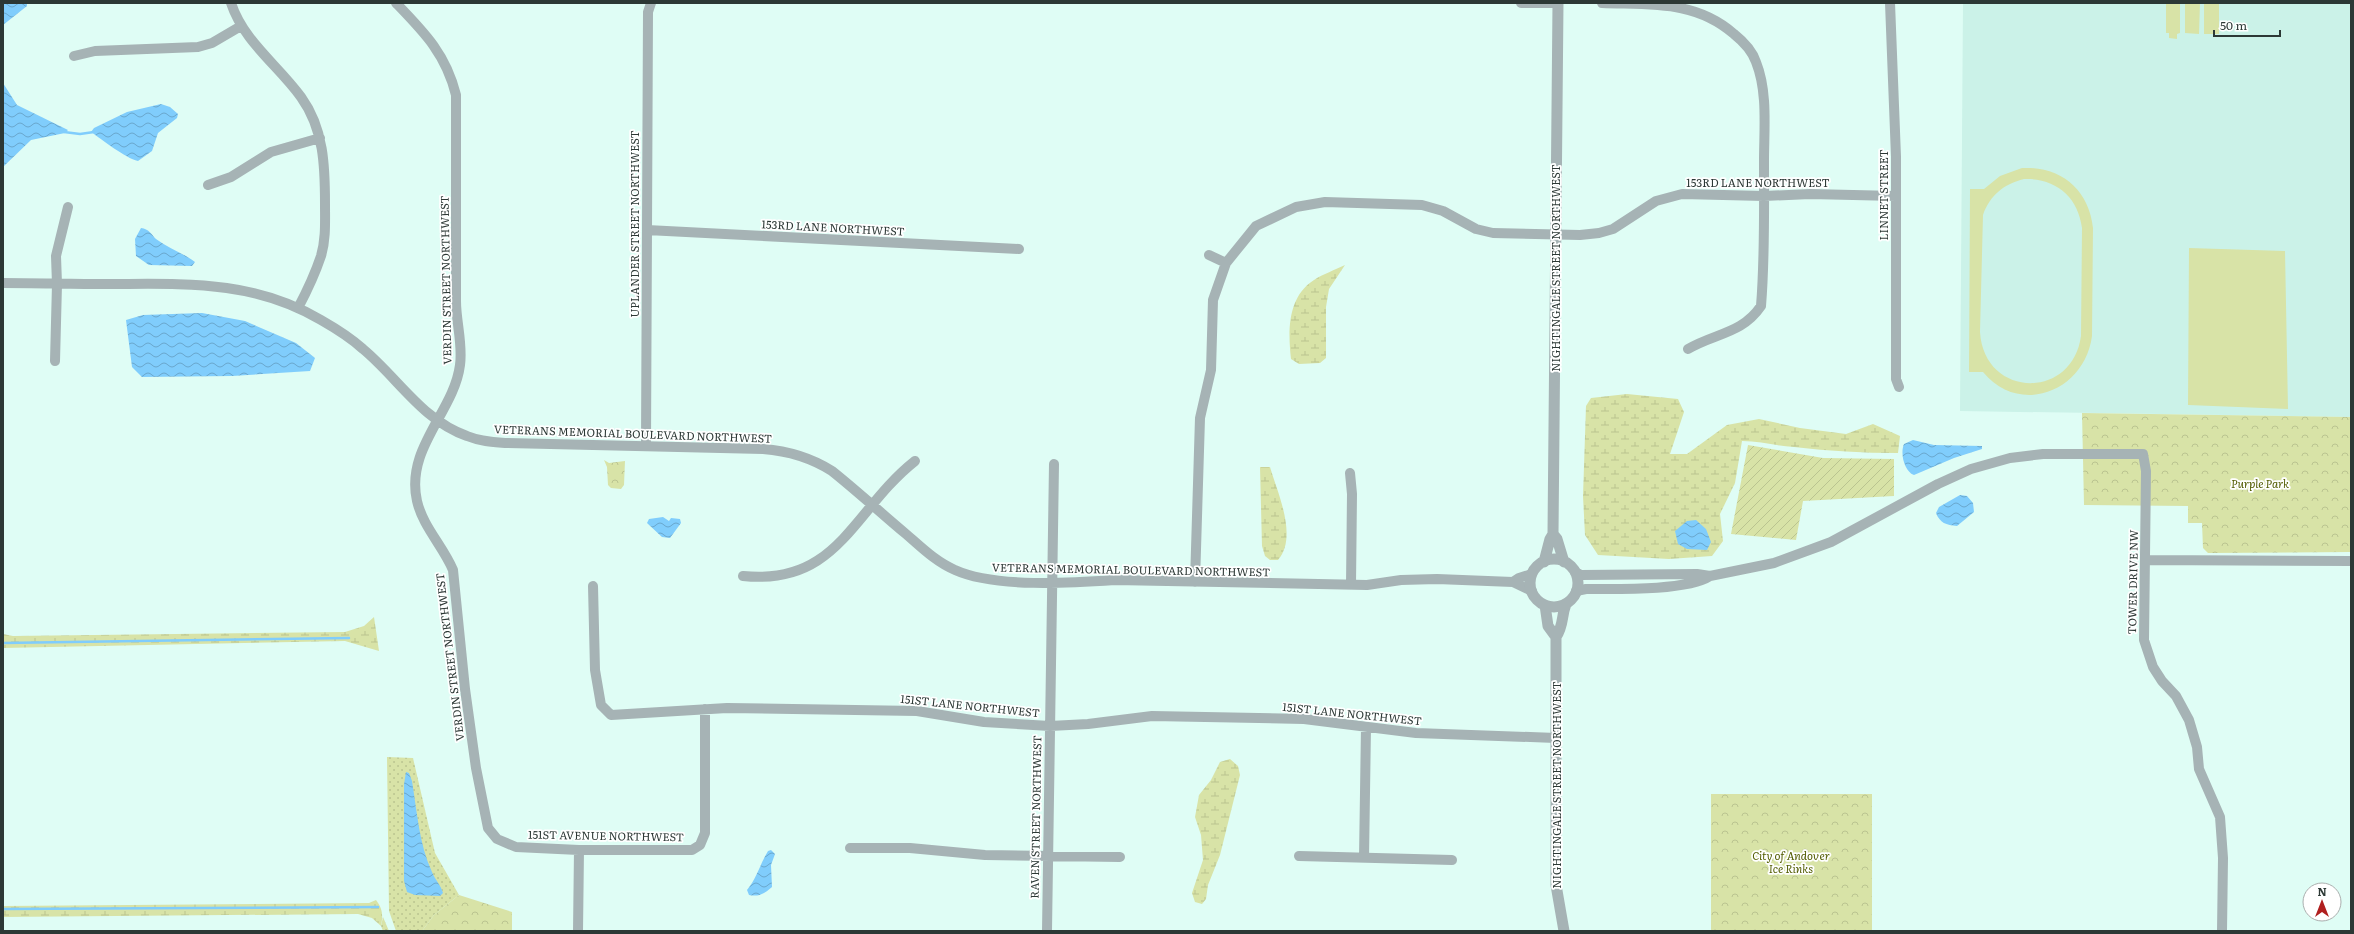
<svg xmlns="http://www.w3.org/2000/svg" width="2354" height="934" viewBox="0 0 2354 934" font-family="Literata,serif">
	<defs>
		<pattern id="grass-dots" width="8" height="8" patternUnits="userSpaceOnUse"><rect width="8" height="8" fill="#d8e3a7"/><path d="M2 2h.1M6 6h.1" fill="none" stroke="#bac490" stroke-width="1.8" stroke-linecap="round"/></pattern>
		<pattern id="forest-crowns" width="20" height="18" patternUnits="userSpaceOnUse"><rect width="20" height="18" fill="#d8e3a7"/><path d="M2 6a3 3 0 1 1 6 0M12 15a3 3 0 1 1 6 0" fill="none" stroke="#bac490"/></pattern>
		<pattern id="wetland-marsh" width="20" height="14" patternUnits="userSpaceOnUse"><rect width="20" height="14" fill="#d8e3a7"/><path d="M1 5h8M5 5V1M11 12h8M15 12V8" fill="none" stroke="#bac490"/></pattern>
		<pattern id="garden-furrows" width="10" height="10" patternUnits="userSpaceOnUse"><rect width="10" height="10" fill="#d8e3a7"/><path d="M-1 1l2-2M0 10L10 0M9 11l2-2" fill="none" stroke="#bac490"/></pattern>
		<pattern id="water-waves" width="16" height="10" patternUnits="userSpaceOnUse"><rect width="16" height="10" fill="#80cdfc"/><path d="M0 5q4-4 8 0t8 0" fill="none" stroke="#69a7cd"/></pattern>
	</defs>
	<rect width="100%" height="100%" fill="#dffdf5"/>
	<!-- built -->
	<path fill="#cbf2e8" d="M1963,3H2351V417L1960,411Z"/>
	<!-- grass -->
	<path fill="url(#grass-dots)" d="M387,757L413,758L435,853L459,895L434,915L422,931H396L389,911Z
		M383,917L389,931H383L381,926Z"/>
	<!-- forest -->
	<path fill="url(#forest-crowns)" d="M2082,413L2351,417V552L2208,553L2203,548L2202,523H2188V506L2084,505Z
		M604,460L609,463L625,461L624,485L621,489L611,488L608,485L607,467Z
		M1711,794H1872V931H1711Z
		M459,895L512,912V931H422L434,915Z"/>
	<!-- wetland -->
	<path fill="url(#wetland-marsh)" d="M1345,265L1329,289L1326,307V358L1320,363L1299,364L1291,359C1288,332 1287,297 1314,280C1323,274 1335,270 1345,265Z
		M1627,394L1678,399L1684,412L1670,454H1687L1727,425L1759,419L1800,428L1846,434L1873,424L1900,436L1898,453C1863,453 1829,451 1794,447C1776,446 1760,441 1742,441L1735,483L1720,514L1723,541L1712,556L1669,559L1598,555L1585,535L1583,496L1586,406L1591,398Z
		M1260,467H1270C1278,494 1298,537 1278,560H1270L1265,556L1262,546Z
		M374,617L379,651L345,641L3,648V634L13,636L345,632L364,626Z
		M1230,759L1238,766L1240,775L1220,855L1208,885L1206,899L1202,904L1195,902L1192,893L1203,860L1201,835L1195,817L1199,795L1211,780L1220,762Z
		M376,900C383,909 383,916 381,926L372,918L358,914L3,917V906L369,903Z"/>
	<!-- garden -->
	<path fill="url(#garden-furrows)" d="M1748,445L1823,458L1894,459V496L1803,501L1796,540L1731,534Z"/>
	<!-- pitch -->
	<path fill="#d8e3a7" fill-rule="evenodd" d="M2166,3H2180V33L2177,34V39L2169,38V33H2166Z
		M2185,3H2200L2199,34L2185,33Z
		M2204,3H2219V34H2204Z
		M2022,168C2060,166 2089,189 2093,228L2092,336C2085,391 2020,417 1983,372H1969L1970,189H1984L2000,176ZM2024,179C2055,178 2078,196 2082,228L2081,336C2072,401 1984,398 1980,332L1983,215C1990,195 2004,184 2024,179Z
		M2189,248L2285,251L2288,409L2188,405Z"/>
	<!-- water -->
	<path fill="url(#water-waves)" d="M3,3H27V6L3,25Z
		M3,83L17,105L68,130L65,133L31,140L3,167Z
		M161,104L170,107L178,114L177,118L158,133L152,151L138,161C125,158 103,140 91,132L94,128L127,112Z
		M141,228C149,229 151,234 156,239C168,248 183,253 195,262L192,266L149,265L136,256L135,239Z
		M202,313L245,321L296,343L315,358L310,371L232,376L142,377L132,367L126,320L143,315Z
		M1913,440L1934,445L1982,446V449L1954,458L1914,475C1904,471 1900,453 1904,444Z
		M1960,495L1967,496L1973,503L1974,512L1957,526C1946,525 1940,523 1936,513L1939,507Z
		M663,517L669,521L671,518L680,519L681,523L670,538L662,537L647,523L649,519Z
		M1696,520L1706,529L1711,542L1707,550L1687,549L1678,544L1675,531L1687,521Z
		M406,772L409,773L412,781C417,811 419,844 432,872C435,880 441,885 443,893L440,896L415,895L407,892L404,881V784Z
		M771,850L775,854L771,865L772,887C764,894 759,897 749,895L747,890C757,878 760,864 768,851Z"/>
	<g fill="none" stroke-linecap="round" stroke-linejoin="round">
		<!-- stream -->
		<path stroke="#80cdfc" stroke-width="2.5" d="M64,132L80,134L94,132
			M3,643L349,638
			M3,909L378,907"/>
		<!-- minor -->
		<path stroke="#a6b3b5" stroke-width="10" d="M231,3C244,42 278,65 301,97C324,129 325,166 325,204C325,222 326,239 321,256C315,274 307,291 298,308
			M396,3C424,32 446,54 456,95C456,164 456,232 456,301C456,322 463,344 460,365C454,412 405,448 417,501C423,527 443,546 453,570L465,689L476,768L488,828L497,839L516,847L579,850H692L700,845L705,833V709
			M1521,3H1553
			M1602,3C1651,5 1695,0 1734,34C1744,42 1752,50 1756,62C1768,92 1764,129 1764,161C1764,209 1765,258 1761,306C1742,334 1715,333 1688,349
			M1890,3L1896,157V379L1899,387
			M74,56L95,51L198,47L212,43L241,26
			M208,185L231,177L271,152L320,138
			M647,230L1019,249
			M1209,255L1226,263
			M3,283C37,283 72,284 106,284C182,284 252,279 321,320C335,328 351,338 363,349C397,377 423,421 467,436C479,441 492,442 505,443L763,449C789,451 810,457 832,471C857,491 881,513 906,534C921,547 936,562 955,570C995,588 1071,583 1115,580L1367,585L1401,580L1437,579L1513,582L1532,591
			M55,361L57,284L56,256L68,207
			M646,445L648,12L651,3
			M1350,473L1352,494L1351,585
			M2145,560L2351,561
			M1575,572L1581,575L1697,574L1710,576L1774,563L1831,542L1938,484L1971,469L2010,458L2043,454H2143L2146,471L2144,640L2153,667L2162,681L2176,696L2189,720L2197,747L2199,769L2220,817L2223,858L2222,931
			M743,576C838,586 853,510 915,461
			M1195,582L1200,418L1211,370L1213,300L1226,263L1256,226L1296,207L1325,202L1422,205L1443,211L1476,229L1493,233L1580,235L1599,233L1613,229L1656,201L1682,194L1764,196L1810,194L1896,196
			M1513,582L1519,578L1532,574
			M593,586L595,670L601,705L611,715L727,708L917,711L984,722L1050,726L1088,724L1152,716L1304,719L1416,733L1556,738
			M1576,591L1586,589C1615,589 1687,591 1710,576
			M850,848H910L985,855L1120,857
			M1299,856L1452,860
			M1364,858L1366,727
			M578,931L579,850
			M1047,931L1054,464"/>
		<!-- tertiary -->
		<path stroke="#a6b3b5" stroke-width="11" d="M1558,3L1553,534L1557,539L1564,562
			M1530 583a24 24 0 1 1 48 0a24 24 0 1 1-48 0Z
			M1544,562L1550,539L1553,534
			M1545,605L1548,626L1556,637V885L1564,931
			M1556,637C1564,625 1561,617 1566,604"/>
	</g>
	<g text-anchor="middle" stroke-width="3.5" stroke-linejoin="round" paint-order="stroke">
		<!-- street labels -->
		<g font-size="11" fill="#2c3835" stroke="#fff">
			<text x="1758" y="187">153RD LANE NORTHWEST</text>
			<text transform="translate(1884 195) rotate(-90)" y="4">LINNET STREET</text>
			<text transform="translate(635 224) rotate(-90)" y="4">UPLANDER STREET NORTHWEST</text>
			<text transform="translate(833 228) rotate(3)" y="4">153RD LANE NORTHWEST</text>
			<text transform="translate(1556 268) rotate(-90)" y="4">NIGHTINGALE STREET NORTHWEST</text>
			<text transform="translate(446 280) rotate(-91)" y="4">VERDIN STREET NORTHWEST</text>
			<text transform="translate(633 434) rotate(2)" y="4">VETERANS MEMORIAL BOULEVARD NORTHWEST</text>
			<text transform="translate(1131 570) rotate(1)" y="4">VETERANS MEMORIAL BOULEVARD NORTHWEST</text>
			<text transform="translate(2133 582) rotate(-89)" y="4">TOWER DRIVE NW</text>
			<text transform="translate(450 657) rotate(-97)" y="4">VERDIN STREET NORTHWEST</text>
			<text transform="translate(970 706) rotate(6)" y="4">151ST LANE NORTHWEST</text>
			<text transform="translate(1352 714) rotate(6)" y="4">151ST LANE NORTHWEST</text>
			<text transform="translate(1557 785) rotate(-90)" y="4">NIGHTINGALE STREET NORTHWEST</text>
			<text transform="translate(1036 817) rotate(-89)" y="4">RAVEN STREET NORTHWEST</text>
			<text transform="translate(606 836) rotate(1)" y="4">151ST AVENUE NORTHWEST</text>
		</g>
		<!-- park labels -->
		<g font-size="11" font-style="italic" fill="#525c00" stroke="#fff">
			<text x="2260" y="488">Purple Park</text>
			<text x="1791" y="860">City of Andover<tspan x="1791" dy="13">Ice Rinks</tspan></text>
		</g>
	</g>
	<!-- border -->
	<rect width="2354" height="934" fill="none" stroke="#2c3835" stroke-width="8"/>
	<!-- north arrow -->
	<g transform="translate(2322 902)"><circle r="19" fill="#ffffff" stroke="#abafae"/>
	<path d="M0-3L7 15L0 10L-7 15Z" fill="#b01f1f"/>
	<text y="-6" font-size="11" font-weight="bold" text-anchor="middle" fill="#2c3835">N</text>
	</g>
	<!-- scale -->
	<path d="M2214 30v6h66v-6" fill="none" stroke="#2c3835" stroke-width="2"/>
	<text x="2220" y="30" font-size="12" fill="#2c3835" stroke="#ffffff" stroke-width="3" paint-order="stroke">50 m</text>
</svg>
